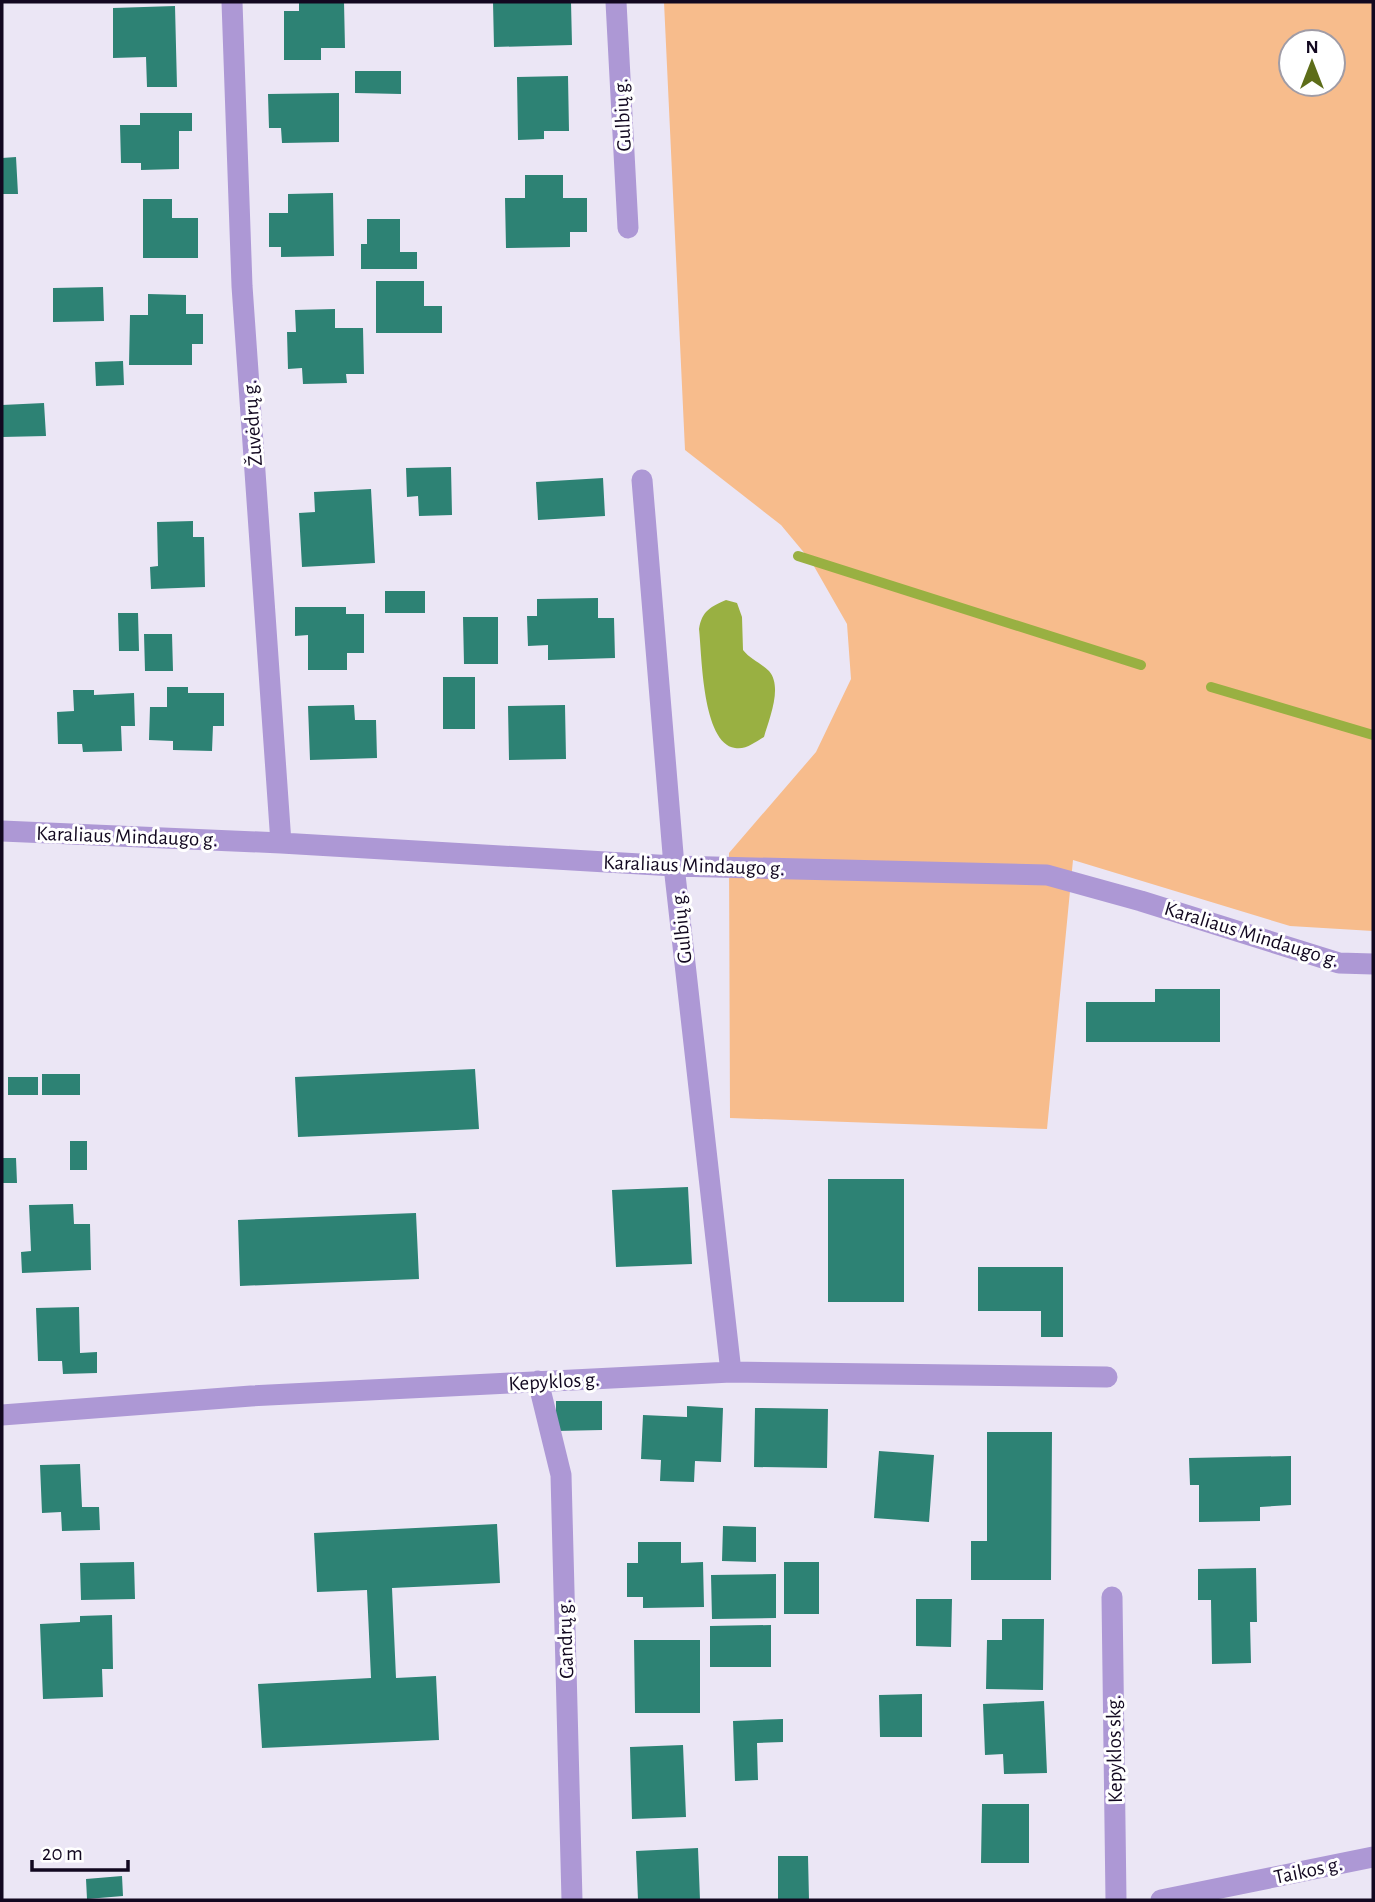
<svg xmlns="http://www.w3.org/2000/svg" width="1375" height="1902" viewBox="0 0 1375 1902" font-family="'Alegreya Sans',sans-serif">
	<rect width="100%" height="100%" fill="#ebe6f5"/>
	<!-- green -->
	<path fill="#f7bc8c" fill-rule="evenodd" d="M664,2H1373V931L1290,926L1073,860L1047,1129L730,1118L729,853L816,752L851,679L847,624L811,561L781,525L685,450ZM1291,42H1333V84H1291Z"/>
	<!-- water -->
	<path fill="#99b042" d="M726,600L737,603L742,617L743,650C750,659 761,663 769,671C783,687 769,719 764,737C755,742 746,750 735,748C702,743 702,655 699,629C702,611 710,607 726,600Z"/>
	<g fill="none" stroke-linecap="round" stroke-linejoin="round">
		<!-- stream -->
		<path stroke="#99b042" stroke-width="10" d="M798,556L1141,665
			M1211,687L1373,735"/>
	</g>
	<!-- building -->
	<path fill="#2d8274" d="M299,2H344L345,48H321V60H284V11H299Z
		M493,2H571L572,45L494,47Z
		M175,6L177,87H147L146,57L113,58V8Z
		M355,71H401V94L355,93Z
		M568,76L569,131H544V139L518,140L517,77Z
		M339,93V142L282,143L281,128H269L268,94Z
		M140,113H192V131H179V169L141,170V163H121L120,125H140Z
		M16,157L18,194H2V158Z
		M525,175H563V198H587V232H570V247L506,248L505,198H525Z
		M333,193L334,256L281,257V247H269V213H288V194Z
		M143,199H172V218H198V258H143Z
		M367,219H400V252H417V269H361V244H367Z
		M376,281H424V306H442V333H376Z
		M103,287L104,321L53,322V288Z
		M148,294L186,295V314H203V344H192V365H129L130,315H148Z
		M335,309V328H363L364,374H346L347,383L303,384L302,368L288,369L287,332H296L295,310Z
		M123,361L124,385L96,386L95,362Z
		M44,403L46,436L2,437V405Z
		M451,467L452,515L419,516L418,496L407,497L406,468Z
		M603,478L605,516L538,520L536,482Z
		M371,489L375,563L302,567L299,513L315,512L314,492Z
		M193,521V537H204L205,587L151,589L150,567L158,566L157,522Z
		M385,591H425V613H385Z
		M598,598V618H614L615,658L548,660V645L528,646L527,616H537V599Z
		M295,607H346V614H364V653H347V670H308V635L295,636Z
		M118,613H138L139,651H119Z
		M463,617H498V664H464Z
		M144,634H172L173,671H145Z
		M443,677H475V729H443Z
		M167,687H188V693H224V726H213L212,751L173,750V741L149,740L150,707H167Z
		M73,690H94V695L134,693L135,726H121L122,751L83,752L82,744H58L57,712L74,711Z
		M354,705L355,720H376L377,758L310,760L308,706Z
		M565,705L566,759L509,760L508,706Z
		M1155,989H1220V1042H1086V1002H1155Z
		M475,1069L479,1129L298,1137L295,1077Z
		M42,1074H80V1095H42Z
		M8,1077H38V1095H8Z
		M70,1141H87V1170H70Z
		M2,1158H16L17,1183H2Z
		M828,1179H904V1302H828Z
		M688,1187L692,1264L616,1267L612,1190Z
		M73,1204L74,1224H90L91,1270L22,1273L21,1252L31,1251L29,1205Z
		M416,1213L419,1279L240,1286L238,1220Z
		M978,1267H1063V1337H1041V1311H978Z
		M79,1307L80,1353L97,1352V1373L63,1374L62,1361H38L36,1308Z
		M556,1401H602V1430L556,1431Z
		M687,1406L723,1408L721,1462L695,1461L694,1482L660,1481L661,1460L641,1459L643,1415L687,1417Z
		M755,1408L828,1409L827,1468L754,1467Z
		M987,1432H1052L1051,1580H971V1541H987Z
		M879,1451L934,1455L929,1522L874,1518Z
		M1291,1456V1505L1260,1507V1521L1199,1522V1485H1190L1189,1458Z
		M80,1464L82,1507H99L100,1530L62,1531L61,1512L42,1513L40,1465Z
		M497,1524L500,1583L392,1588L396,1678L436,1676L439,1740L262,1748L258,1684L371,1678L367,1590L317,1592L314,1533Z
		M723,1526L756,1527V1562L722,1561Z
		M638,1542H681V1563L703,1562L704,1607L643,1608V1597H627V1563H638Z
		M134,1562L135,1599L81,1600L80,1563Z
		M784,1562H819V1614H784Z
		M1256,1568L1257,1622H1250L1251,1663L1212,1664L1211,1600H1198V1569Z
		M776,1574V1618L712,1619L711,1575Z
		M916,1599H952L951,1647L916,1646Z
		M112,1615L113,1669H102L103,1697L43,1699L40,1624L80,1622V1616Z
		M1002,1619H1044L1043,1690L986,1689L987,1640H1002Z
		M771,1625V1667H710V1626Z
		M634,1640H700V1713H635Z
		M922,1694V1737H880L879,1695Z
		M1044,1701L1047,1773L1004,1774L1003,1754L985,1755L983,1704Z
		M783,1719V1742L757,1743L758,1780L735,1781L733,1721Z
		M683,1745L686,1817L632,1819L630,1747Z
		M982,1804H1029V1863H981Z
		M698,1848L700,1900H638L636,1851Z
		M778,1856H808L809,1900H778Z
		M122,1876L123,1896L87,1899L86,1879Z"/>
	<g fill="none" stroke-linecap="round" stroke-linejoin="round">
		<!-- street -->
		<path stroke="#ad98d5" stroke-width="21" d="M232,2L242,286L281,843
			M616,2L628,228
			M642,480L674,866L731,1372
			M2,831L281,843L674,866L1047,875L1141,901L1339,963L1373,964
			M538,1381L561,1475L572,1900
			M2,1415L251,1396L731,1372L1107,1377
			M1112,1597L1116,1900
			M1161,1900L1373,1857"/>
	</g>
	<g text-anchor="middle" stroke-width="6" stroke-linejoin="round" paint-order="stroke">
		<!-- street labels -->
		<g font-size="21" fill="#120820" stroke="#fff">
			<text transform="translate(622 115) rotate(-93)" y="7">Gulbių g.</text>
			<text transform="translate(252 423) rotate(-94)" y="7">Žuvėdrų g.</text>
			<text transform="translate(127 836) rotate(2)" y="7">Karaliaus Mindaugo g.</text>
			<text transform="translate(694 865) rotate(2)" y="7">Karaliaus Mindaugo g.</text>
			<text transform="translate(681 927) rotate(-96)" y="7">Gulbių g.</text>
			<text transform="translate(1252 934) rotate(17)" y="7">Karaliaus Mindaugo g.</text>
			<text transform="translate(554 1381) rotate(-3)" y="7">Kepyklos g.</text>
			<text transform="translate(565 1639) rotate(-92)" y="7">Gandrų g.</text>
			<text transform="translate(1114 1749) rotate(-91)" y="7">Kepyklos skg.</text>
			<text transform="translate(1308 1870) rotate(-12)" y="7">Taikos g.</text>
		</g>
	</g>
	<!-- border -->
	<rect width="1375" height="1902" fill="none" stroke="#120820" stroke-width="7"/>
	<!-- north arrow -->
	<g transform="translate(1312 63)"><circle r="33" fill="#ffffff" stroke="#a09ca6" stroke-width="2"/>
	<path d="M0-5L12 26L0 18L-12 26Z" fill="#5d6d19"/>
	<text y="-10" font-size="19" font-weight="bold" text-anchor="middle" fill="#120820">N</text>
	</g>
	<!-- scale -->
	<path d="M32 1860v10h96v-10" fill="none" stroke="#120820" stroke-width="3.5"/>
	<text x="42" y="1860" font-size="21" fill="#120820" stroke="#ffffff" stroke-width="5" paint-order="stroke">20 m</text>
</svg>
